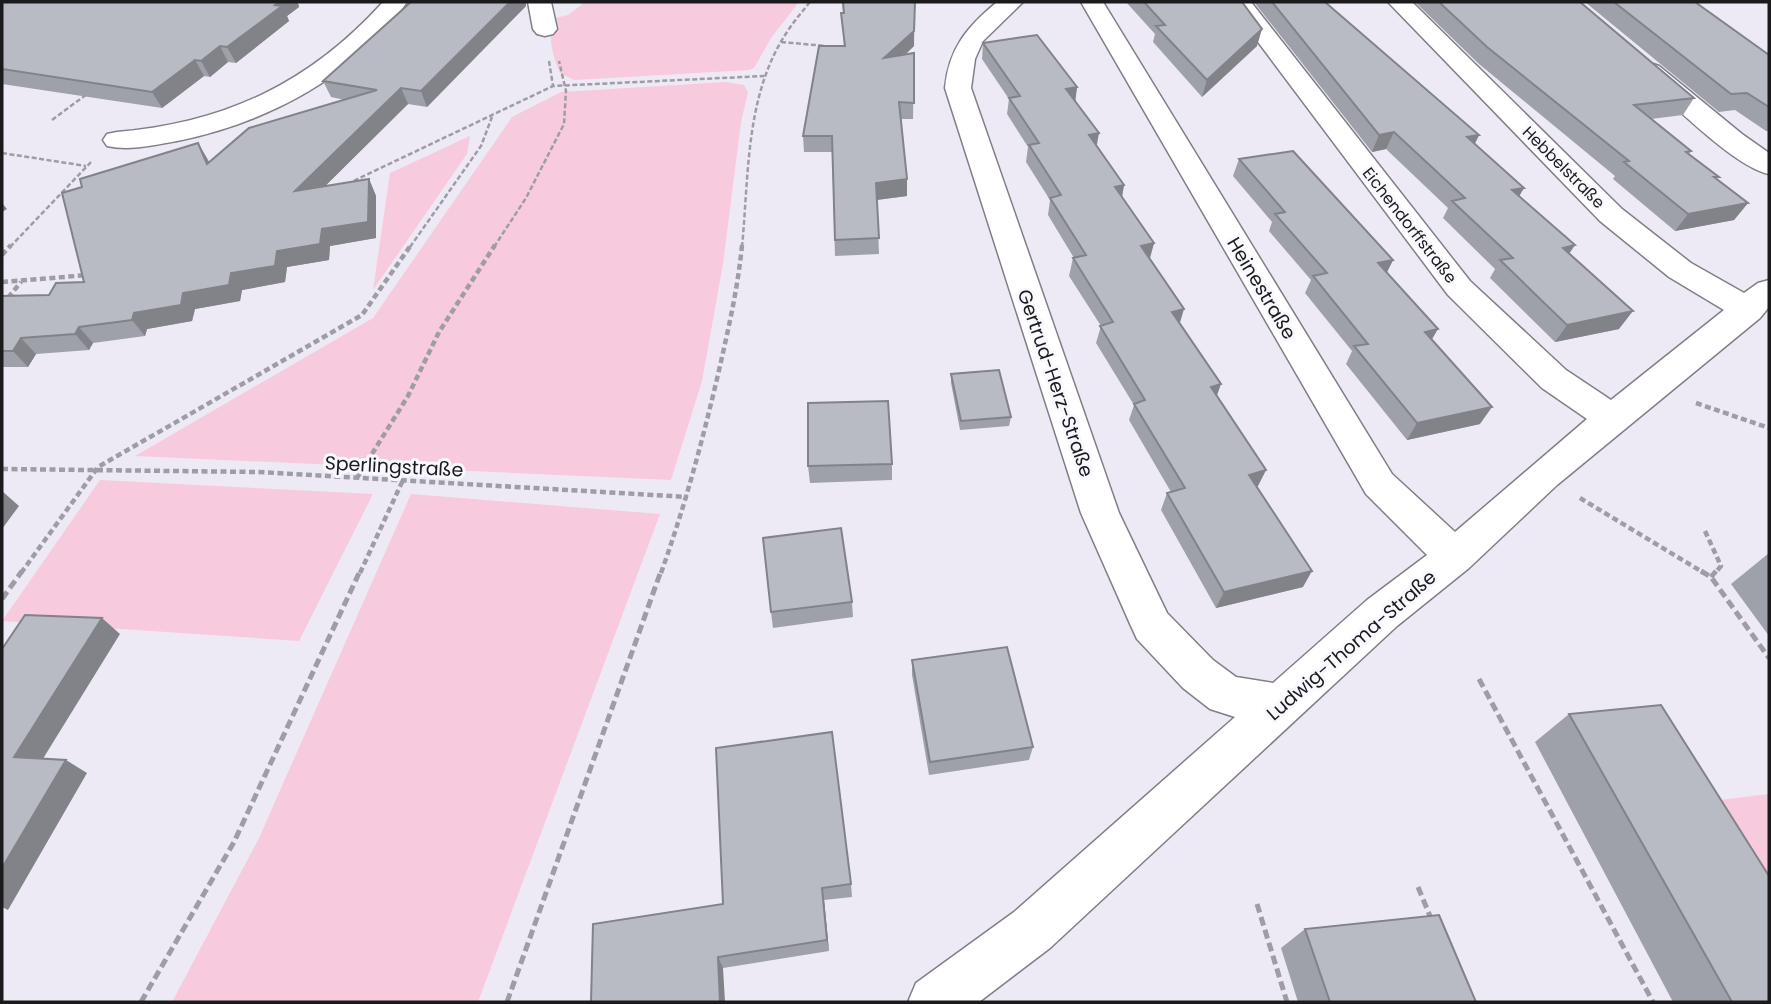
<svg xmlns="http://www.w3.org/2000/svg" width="1771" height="1004" viewBox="0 0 1771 1004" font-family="Poppins,sans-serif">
	<rect width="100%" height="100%" fill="#edeaf5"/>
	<!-- green -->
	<path fill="#f8cadd" d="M585,2H799L771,38L754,68L749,70L574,80L560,73C554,60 545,30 555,18L568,15Z
		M726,82L744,85L748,92L741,122L723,264L702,381L671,480L135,456L373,318L512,117L561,92Z
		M470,136L467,154L373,290L390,173Z
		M100,480L373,494L299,641L2,621Z
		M411,494L660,514L478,1002H172L259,838Z
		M1769,794V892L1711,801Z"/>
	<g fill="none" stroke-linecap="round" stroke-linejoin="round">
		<defs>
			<path id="minor" d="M383,2H407C354,78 265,123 177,141C155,145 129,151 107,146L103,140L107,134L117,132C225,123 310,83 383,2Z
				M528,2H551L557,29L553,34L545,36L537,34L533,29Z
				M997,2H1023L983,41L975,59L971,88L1119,513L1167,613L1213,660L1236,677L1273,683L1367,600L1427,555L1366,494L1081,2H1103L1392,474L1455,532L1587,419L1542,388L1448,295L1228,2H1251L1470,281L1566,370L1611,400L1724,310L1669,277L1600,221L1388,2H1412L1622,209L1691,263L1744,293L1758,283L1769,280V307L1760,318L1557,485L1469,568L1397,626L1050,948L979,1002H908L916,983L1014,912L1235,717L1210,709L1183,688L1137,639L1131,626L1081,513L945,88C949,48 967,27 997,2Z
				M1650,63L1659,66L1742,134L1769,153V174C1734,167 1670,101 1641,76L1637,71L1641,66Z"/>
		</defs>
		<!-- minor casing -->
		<use href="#minor" stroke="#817e87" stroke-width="3"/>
		<!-- path-far2 -->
		<path stroke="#9e9ca4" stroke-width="2.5" stroke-dasharray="5 2.5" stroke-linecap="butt" d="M781,42L826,46
			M549,61L553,86
			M52,120L87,94
			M2,153L86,166
			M347,184L553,86L764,76
			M10,247L91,162
			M410,247L481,146L492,117
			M494,247L526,198L564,124L566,91L559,61
			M742,247C749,175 745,95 787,32C794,21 802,12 810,2"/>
		<!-- path-far1 -->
		<path stroke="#9e9ca4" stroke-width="4.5" stroke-dasharray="6 3.5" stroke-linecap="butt" d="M2,255L11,245
			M2,282L88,275
			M2,305L21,282
			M1696,403L1769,428
			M2,469L259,472L688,497
			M357,478L408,396L439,332L495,245
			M1580,498L1704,573
			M1705,531L1721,566L1715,573
			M21,573L98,467L362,315L411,245
			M360,573L403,480
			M661,573C686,503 703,439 720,366C729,326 738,287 742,245"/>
		<!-- path -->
		<path stroke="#9e9ca4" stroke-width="5" stroke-dasharray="9 4.5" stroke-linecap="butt" d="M1701,571L1711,577L1769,658
			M1711,577L1716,571
			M2,599L22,571
			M1479,679L1653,1002
			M1418,887L1432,921
			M1257,904L1287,1002
			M141,1002L234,842L360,571
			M507,1002L661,571"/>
		<!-- minor -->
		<use href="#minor" fill="#fff" fill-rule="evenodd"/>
	</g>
	<!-- wall -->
	<path fill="#9ea1a9" d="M2,2H299L298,3L299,7L287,16L289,21L236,63L228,62L210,77L204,76L162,108L2,84Z
		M842,2H915L914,46L905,55L914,53L913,119H901L907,179V196L877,200L879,254L835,256L832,152H804L803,136L844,46L841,13H843Z
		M1126,2H1242L1257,46L1202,97L1153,42L1155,34Z
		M1254,2H1325L1479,135L1475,144L1569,254L1619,329L1555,342L1490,278L1495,269L1443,218L1448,208L1386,149L1372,152Z
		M1415,2H1580L1694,98L1683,115L1651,119L1691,151L1689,154L1717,179L1748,203L1734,220L1675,231L1613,179L1615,176L1479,64Z
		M1585,2H1695L1769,55V131H1766L1735,110L1719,112Z
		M526,6L427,107L408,104L325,186L369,179L376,196V238L330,246L329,260L287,267L285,282L242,290L240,301L195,309L192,321L147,329L145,336L93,343L89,350L36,354L28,367H2V296L49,295L84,282L82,187L198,143L209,162L345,100L331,97L323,81Z
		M983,43L1077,87L1075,101L1097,146L1124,185L1122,197L1154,243L1150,259L1180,323L1216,396L1266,470L1257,487L1303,587L1216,608L1161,510L1167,493L1171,492L1129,420L1134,405L1096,343L1101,326L1069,276L1073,258H1074L1048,215L1050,200L1026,162L1028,147L1007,114L1009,99L982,59Z
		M1239,159L1393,260L1387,272L1432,340L1480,424L1407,440L1346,364L1352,351L1305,293L1311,280L1269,231L1272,222L1233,176Z
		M951,374L1011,417L1009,426L960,430L951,383Z
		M892,464V480L810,483L808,466Z
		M1769,553V636L1731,584Z
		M852,602L853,617L773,628L771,612Z
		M912,660L1033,747L1029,760L929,775L912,675Z
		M1569,714L1769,1002H1673L1535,742Z
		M716,748L851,884L852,897L824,900L829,951L723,968L591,1002L723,904Z
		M1305,929L1476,1002H1298L1281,948Z"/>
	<!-- shaded-wall -->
	<path fill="#818389" d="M279,2H299L298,3L299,7L287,16L289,21L236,63L227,47Z
		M510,2H526V6L427,107L421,91Z
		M1262,29L1257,46L1202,97L1207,80Z
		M914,31V46L884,74V58Z
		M220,46L228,62L210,77L201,61Z
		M195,60L204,76L162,108L152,92Z
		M1077,87L1075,104L1066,89Z
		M401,88L408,104L304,207L295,191Z
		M1394,132L1386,149L1372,152L1379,135Z
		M1099,133L1096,150L1089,135Z
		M1479,135L1470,152L1467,137Z
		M198,143L208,160L216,181L207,164Z
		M369,179L376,196V238L330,246L329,260L287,267L285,282L242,290L240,301L195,309L192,321L147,329L145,336L132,320L134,313L183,293L277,251L322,229Z
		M907,179V196L876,200V183Z
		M1124,185L1121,202L1115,187Z
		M1524,188L1514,205L1512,190Z
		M2,203L7,209L2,212Z
		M1748,203L1734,220L1675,231L1688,214Z
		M1154,243L1149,260L1141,246Z
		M1575,245L1563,263V248Z
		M1393,260L1384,278L1378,263Z
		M1184,309L1179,326L1172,312Z
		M1633,311L1619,329L1555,342L1567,325Z
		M79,327L93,343L89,350L75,334Z
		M1438,329L1428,346L1425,332Z
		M21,338L36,354L28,367L13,351Z
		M1221,384L1215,401L1211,387Z
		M1492,407L1480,424L1407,440L1417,423Z
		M1266,470L1258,486L1242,491L1249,475Z
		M2,491L19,506L2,529Z
		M1312,571L1303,587L1216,608L1224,592Z
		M102,618L120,634L36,770L14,757Z
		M66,760L87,773L8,910L2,907V868Z
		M822,888L824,900L829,951L827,940Z
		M718,957L723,968L725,1002H720Z"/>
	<!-- building -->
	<path fill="#b8bbc4" stroke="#818389" stroke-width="2" d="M2,2H279L275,5L282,6L227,47L220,46L201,61L195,60L152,92L2,69Z
		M411,2H510L421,91L401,88L295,191L369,179L368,222L322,229L320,244L277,251L275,266L231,273L229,285L183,293L181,305L134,313L132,320L79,327L75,334L21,338L13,351H2V296L49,295L56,283L84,282L62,193L82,187L80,179L198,143L207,164L249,128L377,90L323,81Z
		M843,2H915L914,31L884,58L914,53V103L899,102L907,179L876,183L879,238L835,240L832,136H803L819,46H845L841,13H844Z
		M1144,2H1242L1262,29L1207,80L1156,26L1165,25Z
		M1272,2H1325L1479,135L1467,137L1524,188L1512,190L1575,245L1563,248L1633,311L1567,325L1500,260L1513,258L1452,201L1465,198L1394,132L1379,135Z
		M1439,2H1580L1694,98L1634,105L1691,151L1686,152L1719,177H1714L1748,203L1688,214L1624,162L1629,161L1487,47Z
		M1614,2H1695L1769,55V107L1747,93L1731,94Z
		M1037,35L1077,87L1066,89L1099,133L1089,135L1124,185L1115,187L1154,243L1141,246L1184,309L1172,312L1221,384L1211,387L1266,470L1249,475L1312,571L1224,592L1167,493L1185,488L1134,404L1145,400L1100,326L1113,322L1073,258L1086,255L1050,198L1061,195L1029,145L1039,143L1009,98L1020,96L983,43Z
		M1293,151L1393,260L1378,263L1438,329L1425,332L1492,407L1417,423L1354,346L1368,344L1313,276L1327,273L1275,214L1285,212L1239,159Z
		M999,370L1011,417L961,421L951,374Z
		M888,401L892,464L808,466V403Z
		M841,528L852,602L771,612L763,538Z
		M25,615L102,618L14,757L66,760L2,868V649Z
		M1007,647L1033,747L930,762L912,660Z
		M1661,705L1769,876V1002H1732L1569,714Z
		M832,732L851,884L822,888L827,940L718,957L720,1002H591L593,924L723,904L716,748Z
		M1439,915L1476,1002H1330L1305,929Z"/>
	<g text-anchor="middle" stroke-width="6" stroke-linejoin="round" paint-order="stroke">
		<!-- far-street labels -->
		<g font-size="16" fill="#1b1a1d" stroke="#faf8ff">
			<text transform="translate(1564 167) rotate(45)" y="6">Hebbelstraße</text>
			<text transform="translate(1410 225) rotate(52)" y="6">Eichendorffstraße</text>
		</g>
		<!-- street labels -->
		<g font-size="19" fill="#1b1a1d" stroke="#faf8ff">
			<text transform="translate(1262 288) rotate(59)" y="7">Heinestraße</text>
			<text transform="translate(1056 383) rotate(71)" y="7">Gertrud-Herz-Straße</text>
			<text transform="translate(394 466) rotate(3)" y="7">Sperlingstraße</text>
			<text transform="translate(1351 645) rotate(-41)" y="7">Ludwig-Thoma-Straße</text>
		</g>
	</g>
	<!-- border -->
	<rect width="1771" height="1004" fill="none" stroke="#1b1a1d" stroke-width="7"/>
</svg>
